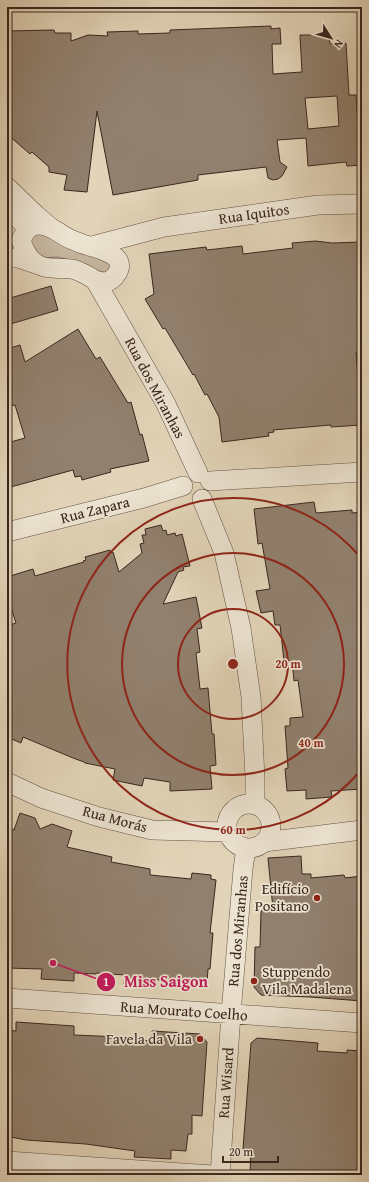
<svg xmlns="http://www.w3.org/2000/svg" width="369" height="1182" viewBox="0 0 369 1182" font-family="'Gentium Book Plus',serif">
	<rect width="100%" height="100%" fill="#e2d4b8"/>
	<filter id="stains"><feTurbulence type="fractalNoise" baseFrequency=".005" numOctaves="4"/><feColorMatrix values="0 0 0 0 .2 0 0 0 0 .09 0 0 0 0 .02 0 0 0 .5 -.17"/></filter>
	<radialGradient id="worn" r=".72"><stop offset=".6" stop-color="#630" stop-opacity="0"/><stop offset="1" stop-color="#630" stop-opacity=".3"/></radialGradient>
	<!-- green -->
	<path fill="#c5b69e" stroke="#806e5e" d="M36,233H44L82,254L107,256L113,268L105,274L68,260L57,257L46,258L34,252L30,239Z"/>
	<!-- building -->
	<path fill="#91806e" stroke="#3a261e" fill-rule="evenodd" d="M271,26V29L280,28L281,44H272L273,74L302,72L300,35H329L330,44L346,43L349,95H356L358,125H362V165L347,166L346,162L308,166L306,138L277,140L280,162L287,167L282,176L278,179L273,180L268,178L266,167L198,175V180L113,195L97,111L87,192L64,190L67,175L49,172V167L32,152L30,154L7,134V31L54,30L55,33H71V41L88,35L108,36L107,32L138,31V34L170,33V30ZM337,96L339,126L308,129L305,98Z
		M315,241L332,243L362,242V352H356L362,425L331,427V425L273,430L274,432L268,433L269,436L222,442L219,417L207,394L205,395L194,374L193,375L165,328L163,329L145,299L154,294L149,254L206,247L207,250L242,246L243,254L293,248L292,243Z
		M51,286L58,310L7,325V299Z
		M78,329L96,359L100,357L128,403L131,402L140,435L142,434L149,461L110,469L111,472L82,480L81,476L75,477L73,470L7,488V443L25,438L15,405L7,407V349L20,345L25,362Z
		M314,502L316,513L352,510V513L362,512V707H359L362,723V789L331,791L332,797L306,799V790L287,791L285,769L288,768L285,726H290V718L303,717L298,680L294,681L292,661H284L280,625H275L273,611L261,613L256,591L270,589L262,543L258,544L254,509Z
		M161,525L163,531L166,530L167,535L175,533L176,536L182,534L190,566L183,567L184,570L178,572L163,604L196,597L202,628L197,629L200,652L196,653L200,689L208,688L212,734H214L216,765L210,766L212,789L170,791V782L144,778L142,786L113,780L115,769L85,763L84,762L73,758L23,737L21,743L7,737V626L16,623L7,595V577L33,569L35,576L84,562L83,561L86,560L85,557L110,550V553L113,552L119,572L142,553L140,544L144,543L142,535H146L145,529Z
		M20,813L35,818L40,829L52,824L72,831L67,847L112,857L111,862L150,869V875L191,879L192,873L211,875V879L216,880L210,933H213L210,969H208L207,982L141,979V985L124,984L125,975L96,973V974L74,973V981L41,979L42,969L7,968V827L14,830Z
		M301,856L302,874H311V878L344,875L345,878L362,876V1001L310,997L261,995L254,987L255,947H260L261,911L273,909L268,858Z
		M16,1022L74,1026V1035L121,1037V1039L152,1041V1031L200,1034L207,1042L202,1116L192,1115V1134H188L186,1151L171,1150V1159L134,1157L135,1151L86,1144L26,1140L11,1137V1135L7,1134V1030L16,1031Z
		M257,1038L318,1043L317,1051L347,1053V1050L361,1051L362,1175L250,1174L251,1150L243,1149L251,1043Z"/>
	<g fill="none" stroke-linecap="round" stroke-linejoin="round">
		<defs>
			<path id="street" d="M7,187L36,215L50,227
				M7,196C12,209 17,219 28,228
				M92,246L164,227L318,205L362,204
				M7,258H18L36,264
				M95,280C98,281 103,282 107,282C115,279 123,268 118,260C114,254 107,252 102,250C93,247 84,245 75,241C62,237 53,225 39,225C29,225 25,232 21,240C26,256 34,268 53,268C60,269 66,268 72,269C80,271 87,275 95,280L166,404L198,473
				M210,481L362,472
				M202,499L224,553L241,628L251,697L255,778V805
				M7,532L144,498L183,486
				M7,782L41,798L99,817L152,830L228,832
				M227 826a22 22 0 1 1 44 0a22 22 0 1 1-44 0Z
				M264,842L362,830
				M7,998L362,1023
				M7,1161L212,1175
				M220,1175L231,1014L243,869L246,848"/>
		</defs>
		<!-- street casing -->
		<use href="#street" stroke="#645244" stroke-width="20"/>
		<!-- street -->
		<use href="#street" stroke="#ece3d1" stroke-width="19"/>
	</g>
	<!-- distance rings -->
	<g fill="none" stroke="#8f2418" stroke-width="2">
		<circle cx="233" cy="664" r="55"/>
		<circle cx="233" cy="664" r="111"/>
		<path d="M361 770A166 166 0 1 1 361 558"/>
	</g>
	<!-- markers -->
	<g fill="#8f2418" stroke="#ece3d1" stroke-width="1.5">
		<circle cx="317" cy="898" r="4"/>
		<circle cx="254" cy="981" r="4"/>
		<circle cx="200" cy="1039" r="4"/>
	</g>
	<g text-anchor="middle" stroke-width="3.5" stroke-linejoin="round" paint-order="stroke">
		<!-- street labels -->
		<g font-size="15" fill="#3a261e" stroke="#ece3d1">
			<text transform="translate(254 214) rotate(-8)" y="5">Rua Iquitos</text>
			<text transform="translate(155 388) rotate(62)" y="5">Rua dos Miranhas</text>
			<text transform="translate(95 510) rotate(-14)" y="5">Rua Zapara</text>
			<text transform="translate(115 819) rotate(15)" y="5">Rua Morás</text>
			<text transform="translate(238 931) rotate(-85)" y="5">Rua dos Miranhas</text>
			<text transform="translate(184 1011) rotate(4)" y="5">Rua Mourato Coelho</text>
			<text transform="translate(226 1083) rotate(-86)" y="5">Rua Wisard</text>
		</g>
		<!-- poi labels -->
		<g font-size="15" fill="#3a261e" stroke="#ece3d1" text-anchor="end">
			<text x="309" y="894">Edifício<tspan x="309" dy="17">Positano</tspan></text>
			<text x="262" y="977" text-anchor="start">Stuppendo<tspan x="262" dy="17">Vila Madalena</tspan></text>
			<text x="192" y="1044">Favela da Vila</text>
		</g>
	</g>
	<circle cx="233" cy="664" r="6" fill="#8f2418" stroke="#ece3d1" stroke-width="2"/>
	<g font-size="12" text-anchor="middle" font-weight="bold" fill="#8f2418" stroke="#ece3d1" stroke-width="3.5" stroke-linejoin="round" paint-order="stroke">
		<text x="288" y="668">20 m</text>
		<text x="311" y="747">40 m</text>
		<text x="233" y="834">60 m</text>
	</g>
	<!-- callouts -->
	<path fill="none" stroke="#c2185b" stroke-width="1.5" d="M53 963L106 982"/>
	<g fill="#c2185b" stroke="#ece3d1" stroke-width="1.5">
		<circle cx="53" cy="963" r="4"/>
		<circle cx="106" cy="982" r="10"/>
	</g>
	<g font-size="12" text-anchor="middle" font-weight="bold" fill="#fff">
		<text x="106" y="986">1</text>
	</g>
	<g font-size="16" text-anchor="middle" font-weight="bold" fill="#c2185b" stroke="#ece3d1" stroke-width="3.5" stroke-linejoin="round" paint-order="stroke">
		<text x="166" y="987">Miss Saigon</text>
	</g>
	<!-- margin -->
	<rect width="369" height="1182" fill="none" stroke="#e2d4b8" stroke-width="24"/>
	<rect x="8" y="8" width="353" height="1166" fill="none" stroke="#3a261e" stroke-width="2"/>
	<rect x="12" y="12" width="345" height="1158" fill="none" stroke="#3a261e"/>
	<!-- north arrow -->
	<g transform="translate(331 38) rotate(127)" stroke="#ece3d1" stroke-width="3" paint-order="stroke">
	<path d="M0-3L7 15L0 10L-7 15Z" fill="#3a261e"/>
	<text y="-6" font-size="11" font-weight="bold" text-anchor="middle" fill="#3a261e">N</text>
	</g>
	<!-- scale -->
	<path d="M223 1156v6h55v-6" fill="none" stroke="#3a261e" stroke-width="2"/>
	<text x="229" y="1156" font-size="12" fill="#3a261e" stroke="#ece3d1" stroke-width="3" paint-order="stroke">20 m</text>
	<rect width="100%" height="100%" filter="url(#stains)"/>
	<rect width="100%" height="100%" fill="url(#worn)"/>
</svg>
